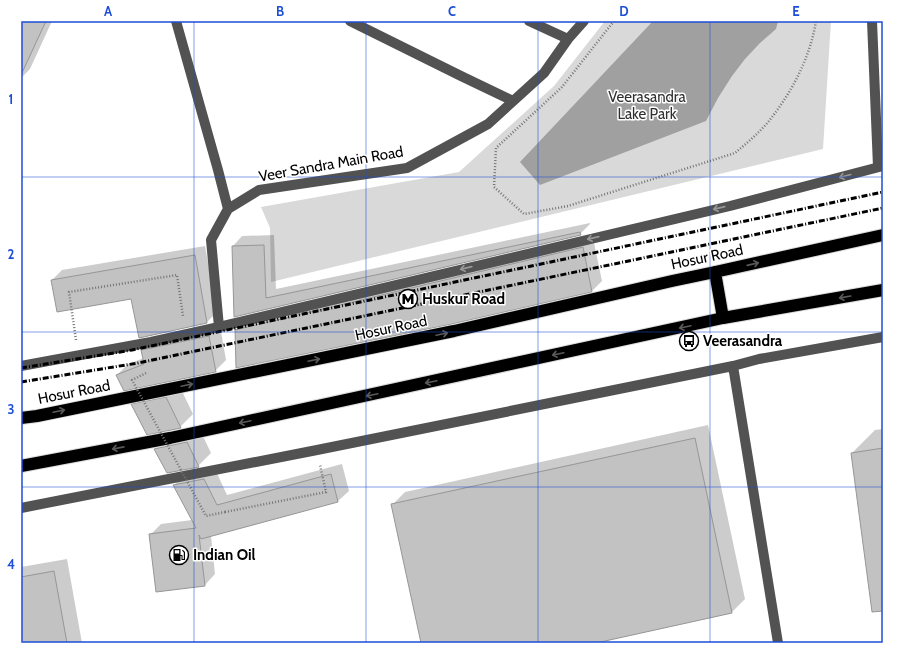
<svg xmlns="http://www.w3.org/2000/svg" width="904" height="664" viewBox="0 0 904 664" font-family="Cabin,sans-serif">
	<rect width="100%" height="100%" fill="#fff"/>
	<!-- green -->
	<path fill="#d9d9d9" d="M605,21H831L823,149L271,282L270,228L261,207L459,172L554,86Z"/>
	<!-- water -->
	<path fill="#a0a0a0" d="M653,21H778L776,29L760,43L745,59L732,76L718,98L706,121L540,185L520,162Z"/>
	<!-- shadow -->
	<path fill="#0003" d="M21,21H52L30,69L21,78Z
		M590,223V224L580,234L235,315L233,246L242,236L274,235L276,289Z
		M593,238L602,281L592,291L452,323L236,330L246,320Z
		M205,246L217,312L207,322L132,298L52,280L62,270Z
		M220,326L226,360L215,371L117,375L128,364L144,358L143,351L153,340Z
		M179,385L193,414L180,427L132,405L145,392Z
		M708,425L745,599L732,612L592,643H422L392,505L405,492Z
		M883,429V589L852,453L875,430Z
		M200,430L211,453L198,466L155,449L168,436Z
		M342,464L349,491L338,501L211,536L215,574L205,585L150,535L161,524L192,520L174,485L185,475L215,469L227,495Z
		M67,559L82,643H21V567Z"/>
	<!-- building -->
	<path fill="#c2c2c2" stroke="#969696" d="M21,21H46L21,75Z
		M580,232L581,235L234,317L232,246L264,245L266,298Z
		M583,247L592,292L452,324L236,368L235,330Z
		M195,255L207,323L139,338L131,299L57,312L51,280Z
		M209,336L216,372L124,391L116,375L144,364L141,350Z
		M166,397L181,428L147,435L131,404Z
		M695,438L732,613L596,643H421L391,504Z
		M187,442L199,467L167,473L154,449Z
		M883,448V611L872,612L851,453Z
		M331,474L338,502L201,539L199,535L205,586L156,592L149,534L196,528L173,485L204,479L217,505Z
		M54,571L67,643H21V577Z"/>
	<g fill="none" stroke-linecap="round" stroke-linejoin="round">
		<defs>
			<path id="highway" d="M715,272L723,318
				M21,418L37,416L454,331L672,281L715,272L883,235
				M21,466L170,438L723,318L883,290"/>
		</defs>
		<!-- highway casing -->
		<use href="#highway" stroke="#dbdbdb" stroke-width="14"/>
		<!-- path -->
		<path stroke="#747474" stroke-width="2.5" stroke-dasharray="1 2" stroke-linecap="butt" d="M614,21L562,87L496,148L494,187L524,214L568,206L735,153C747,143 759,133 769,121C792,92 810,58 816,21
			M76,340L69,292L177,275L183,316
			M225,512L326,492L320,465"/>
		<!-- minor -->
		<path stroke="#525252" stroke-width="10" d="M176,21L218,170L228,209
			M350,21L461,76L513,101
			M529,21L568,39
			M872,21L878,167
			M219,327L211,240L228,209L259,190L407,168L488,124L544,73L568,39L584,21
			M21,366L151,342L219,327L730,206L883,166
			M733,366L778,643
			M21,508L317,450L733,366L759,359L883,337"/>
		<!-- highway -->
		<use href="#highway" stroke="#000" stroke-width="12"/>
		<!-- rail -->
		<path stroke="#000" stroke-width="3" stroke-dasharray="6 2 1 2" stroke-linecap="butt" d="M21,368L132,350L883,192
			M21,382L138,363L883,208"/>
		<!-- path-bridge -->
		<path stroke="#747474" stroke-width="2.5" stroke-dasharray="1 2" stroke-linecap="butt" d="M146,373L132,380L206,516L225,512"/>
	</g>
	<!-- one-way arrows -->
	<defs><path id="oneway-shaft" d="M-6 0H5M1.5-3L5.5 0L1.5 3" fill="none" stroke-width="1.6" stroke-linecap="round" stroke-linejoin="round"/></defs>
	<g stroke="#979797">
		<use href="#oneway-shaft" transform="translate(845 176) rotate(165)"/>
		<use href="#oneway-shaft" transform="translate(719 208) rotate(167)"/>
		<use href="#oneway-shaft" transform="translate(593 238) rotate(167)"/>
		<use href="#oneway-shaft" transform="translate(466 268) rotate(167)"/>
	</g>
	<g stroke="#595959">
		<use href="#oneway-shaft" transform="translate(753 264) rotate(-13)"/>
		<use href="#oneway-shaft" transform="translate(845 297) rotate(170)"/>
		<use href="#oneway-shaft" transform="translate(685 327) rotate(168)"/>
		<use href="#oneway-shaft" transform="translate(442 334) rotate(-12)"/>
		<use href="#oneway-shaft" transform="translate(558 354) rotate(168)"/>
		<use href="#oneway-shaft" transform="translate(314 360) rotate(-12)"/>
		<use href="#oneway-shaft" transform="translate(431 382) rotate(168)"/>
		<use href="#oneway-shaft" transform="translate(187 385) rotate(-12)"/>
		<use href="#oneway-shaft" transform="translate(372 395) rotate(168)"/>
		<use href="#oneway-shaft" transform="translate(59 411) rotate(-12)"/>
		<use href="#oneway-shaft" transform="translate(245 422) rotate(168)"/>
		<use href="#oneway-shaft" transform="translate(118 448) rotate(169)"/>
	</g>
	<!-- grid -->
	<path fill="none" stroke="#1d4ed8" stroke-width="1" stroke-opacity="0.55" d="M194,21V643M366,21V643M538,21V643M710,21V643M21,177H883M21,332H883M21,487H883"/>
	<!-- icons -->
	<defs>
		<symbol id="metro-ring" viewBox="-11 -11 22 22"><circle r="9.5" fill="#fff" stroke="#000" stroke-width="1.5"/><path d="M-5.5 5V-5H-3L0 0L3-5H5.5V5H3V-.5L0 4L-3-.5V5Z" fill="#000"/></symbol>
		<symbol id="bus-ring" viewBox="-11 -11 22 22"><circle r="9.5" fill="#fff" stroke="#000" stroke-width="1.5"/><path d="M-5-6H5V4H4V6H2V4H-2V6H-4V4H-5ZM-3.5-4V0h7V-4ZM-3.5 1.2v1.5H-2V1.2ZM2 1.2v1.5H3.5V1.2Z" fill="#000"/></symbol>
		<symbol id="fuel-ring" viewBox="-11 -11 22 22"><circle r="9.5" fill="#fff" stroke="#000" stroke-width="1.5"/><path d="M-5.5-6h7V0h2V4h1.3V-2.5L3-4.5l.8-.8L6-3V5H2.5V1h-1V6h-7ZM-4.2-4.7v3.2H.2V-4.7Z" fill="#000"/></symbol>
	</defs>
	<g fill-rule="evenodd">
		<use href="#metro-ring" x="397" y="288" width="22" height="22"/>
		<use href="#bus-ring" x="678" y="330" width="22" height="22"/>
		<use href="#fuel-ring" x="168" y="544" width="22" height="22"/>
	</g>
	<g text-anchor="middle" stroke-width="3" stroke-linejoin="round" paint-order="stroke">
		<!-- park labels -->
		<g font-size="15" fill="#303030" stroke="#fff">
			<text x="647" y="102">Veerasandra<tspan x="647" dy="17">Lake Park</tspan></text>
		</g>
		<!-- street labels -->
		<g font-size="15" fill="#000" stroke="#fff">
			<text transform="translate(331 164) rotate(-10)" y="5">Veer Sandra Main Road</text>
			<text transform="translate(707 257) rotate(-12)" y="5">Hosur Road</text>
			<text transform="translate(391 328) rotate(-12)" y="5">Hosur Road</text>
			<text transform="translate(74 392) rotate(-11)" y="5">Hosur Road</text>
		</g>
		<!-- poi labels -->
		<g font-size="15" font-weight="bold" fill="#000" stroke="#fff" text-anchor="start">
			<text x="422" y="304">Huskur Road</text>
			<text x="703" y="346">Veerasandra</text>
			<text x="193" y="560">Indian Oil</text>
		</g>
	</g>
	<!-- border -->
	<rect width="904" height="664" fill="none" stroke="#ffffff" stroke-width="44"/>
	<rect x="22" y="22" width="860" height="620" fill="none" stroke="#1d4ed8" stroke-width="1.5"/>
	<g font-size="13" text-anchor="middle" font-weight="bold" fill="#1d4ed8">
		<text x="108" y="16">A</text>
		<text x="280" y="16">B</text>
		<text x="452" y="16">C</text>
		<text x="624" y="16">D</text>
		<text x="796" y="16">E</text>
		<text x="11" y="104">1</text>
		<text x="11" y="259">2</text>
		<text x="11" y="414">3</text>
		<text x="11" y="569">4</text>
	</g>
</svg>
